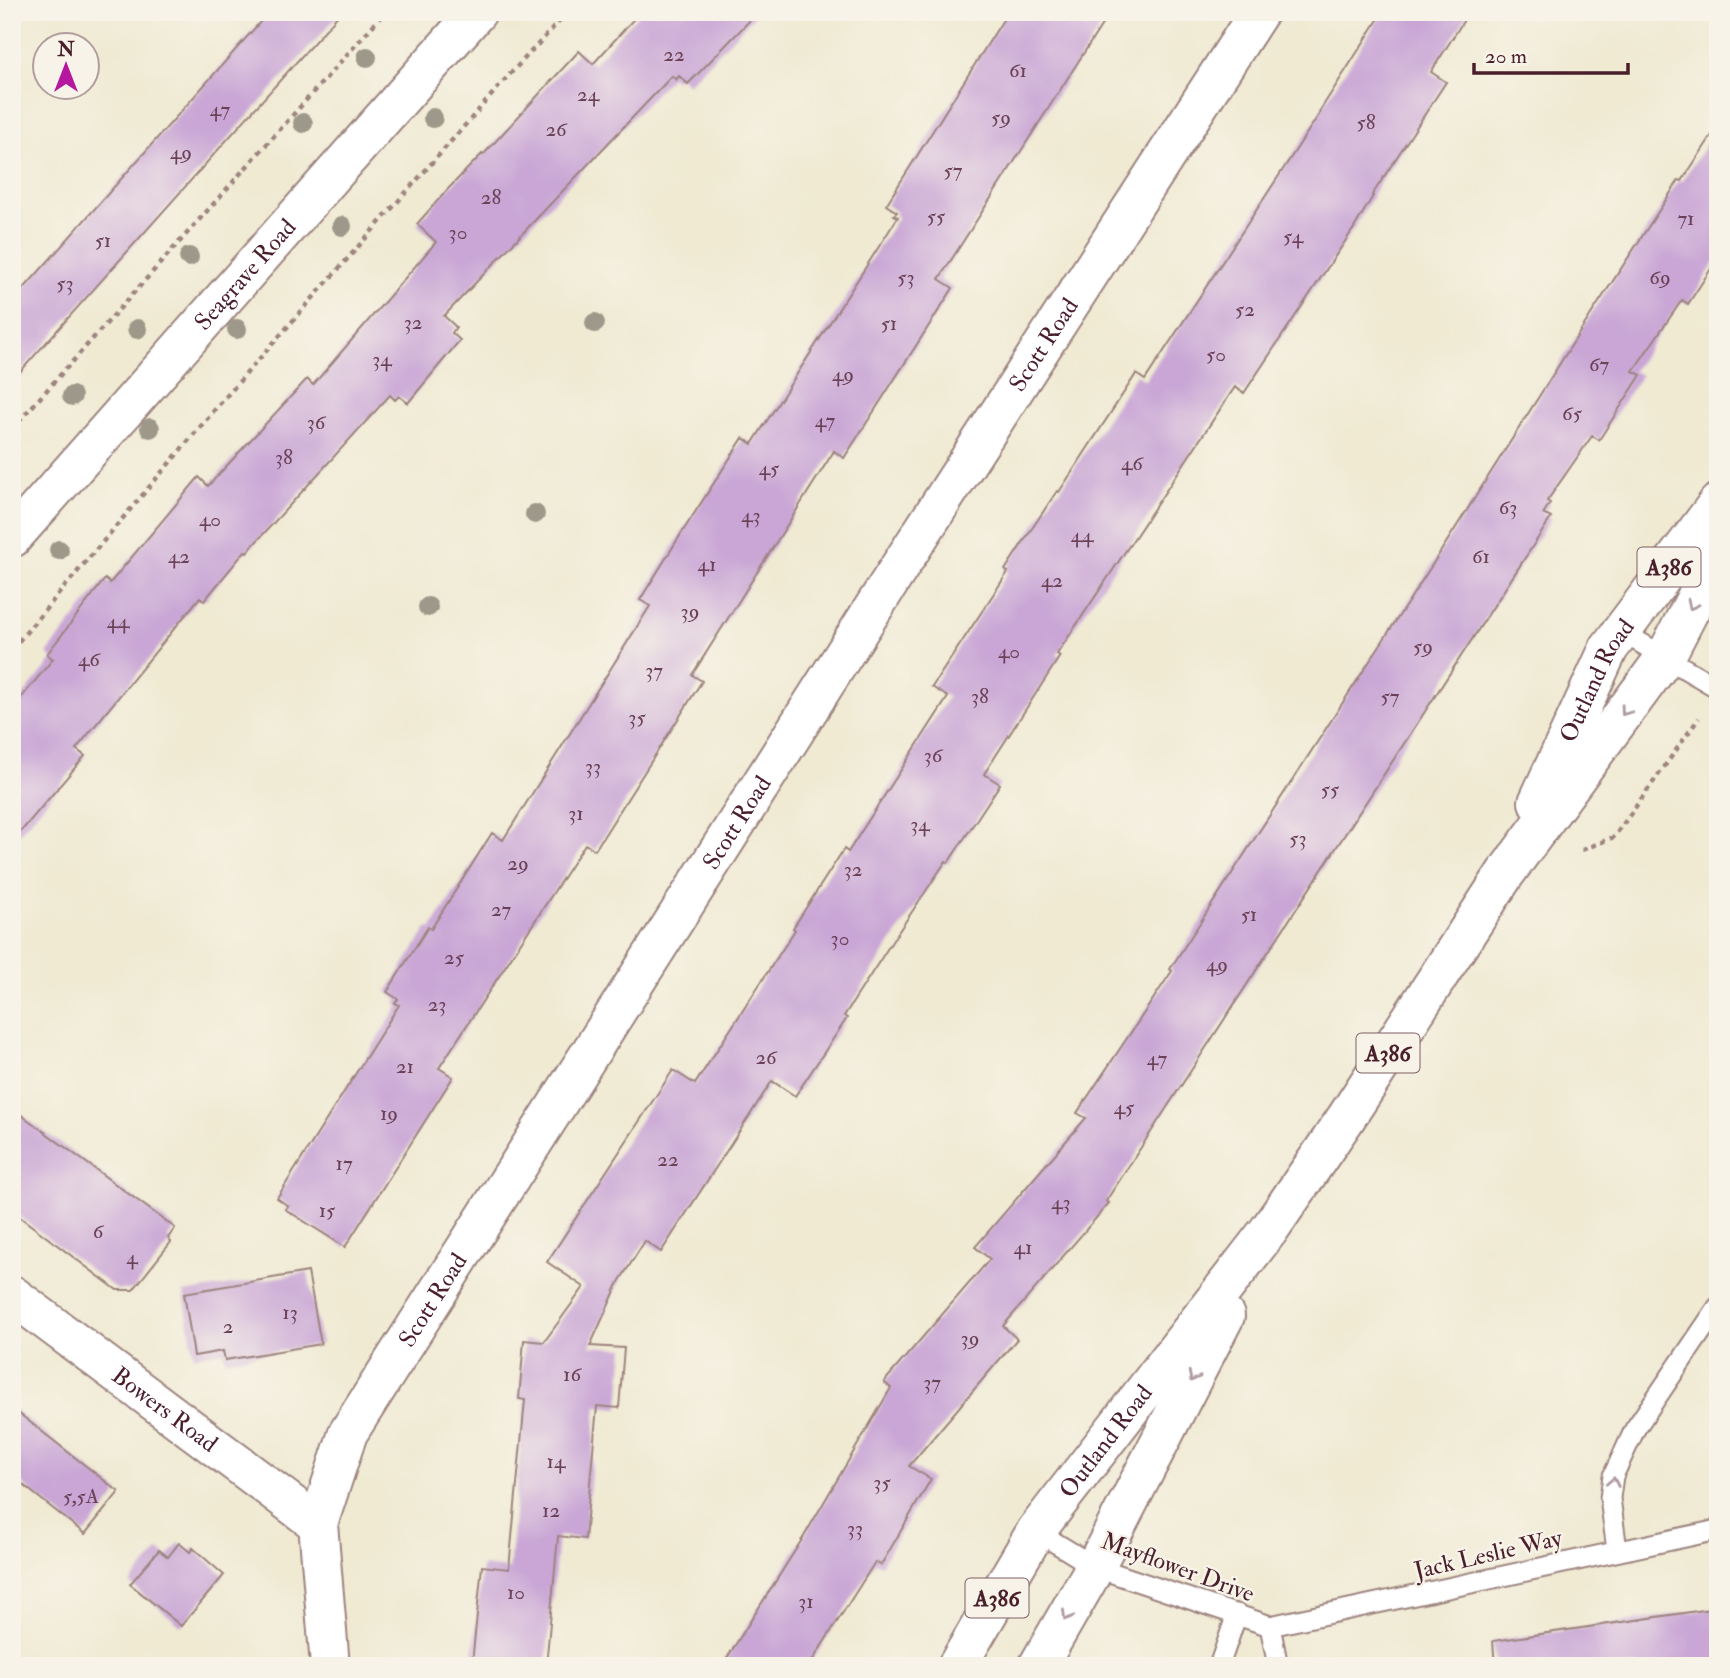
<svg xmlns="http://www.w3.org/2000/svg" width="1730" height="1678" viewBox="0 0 1730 1678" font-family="'IM FELL Double Pica',serif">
	<rect width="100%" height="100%" fill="#f7f3e8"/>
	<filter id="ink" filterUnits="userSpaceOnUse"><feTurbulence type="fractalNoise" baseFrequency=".0143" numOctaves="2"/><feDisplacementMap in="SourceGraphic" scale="14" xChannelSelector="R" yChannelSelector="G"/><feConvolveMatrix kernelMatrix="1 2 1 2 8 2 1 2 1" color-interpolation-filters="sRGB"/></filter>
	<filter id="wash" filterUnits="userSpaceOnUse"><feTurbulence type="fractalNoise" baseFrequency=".00686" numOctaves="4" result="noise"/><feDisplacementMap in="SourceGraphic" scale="28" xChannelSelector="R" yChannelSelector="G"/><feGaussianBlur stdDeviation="1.57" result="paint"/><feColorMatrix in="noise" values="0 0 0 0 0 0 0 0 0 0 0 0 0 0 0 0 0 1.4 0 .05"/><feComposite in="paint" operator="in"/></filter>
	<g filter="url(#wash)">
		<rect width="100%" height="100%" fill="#f0ead3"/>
		<g id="blocks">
			<!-- building -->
			<path fill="#c9a6d5" d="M269,12H341L12,381V302Z
				M640,12H758L688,84L679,76L676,80L672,76L444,316L456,327L452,333L460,340L408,403L399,396L395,400L390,395L247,552L245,551L204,601L200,597L76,749L85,756L12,842V709L53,659L47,654L105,579L110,583L199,477L208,486L307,379L313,385L436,242L417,224L447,190L482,154L483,155L579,51L593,64Z
				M1008,12H1110L939,279L953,288L844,458L834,451L732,612L692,675L702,681L595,850L585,844L439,1068L453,1077L345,1247L285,1209L288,1206L277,1198L399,1005L395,1003L398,999L387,992L428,927L431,929L492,833L503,840L650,606L640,600L681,534L743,438L752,444L898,217L894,215L897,212L886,205Z
				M1383,12H1469L1431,72L1446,82L1372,195L1373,196L1354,228L1244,393L1235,387L1057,654L1060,656L984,774L1000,784L948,863L946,861L895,937L844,1016L847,1018L795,1096L772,1081L661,1252L645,1241L619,1282L590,1346L624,1348L619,1408L597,1406L585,1539L558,1536L546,1666L472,1663L482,1566L509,1569L525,1400L519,1399L524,1340L544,1342L584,1287L547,1262L673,1070L695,1084L795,930L793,928L844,849L848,852L948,697L932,687L1008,572L1005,570L1031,530L1057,491L1059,492L1136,374L1145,380L1320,113L1319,112Z
				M1718,126V258L1688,304L1682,300L1633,371L1641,375L1599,440L1592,436L1547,501L1550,503L1543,514L1551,518L1106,1201L1109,1203L1003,1326L1017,1339L909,1466L931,1479L881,1565L875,1562L809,1666H722L803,1538L891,1388L884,1382L990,1259L975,1247L1086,1118L1077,1113L1172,971L1170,969L1434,562L1590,316L1679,180L1682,181Z
				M12,1108L175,1228L168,1238L171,1242L133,1290H117L12,1211Z
				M308,1272L321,1344L225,1360L223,1351L194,1356L184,1293Z
				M12,1408L119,1492L85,1534L12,1476Z
				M179,1543L190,1552L193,1548L224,1575L181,1626L130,1584L159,1550L168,1557Z
				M1718,1608V1666H1495L1493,1641Z"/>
		</g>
	</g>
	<g filter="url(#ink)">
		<use href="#blocks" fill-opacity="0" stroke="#9d847f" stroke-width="2"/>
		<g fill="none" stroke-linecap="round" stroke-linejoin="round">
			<defs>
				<path id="lane" d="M1620,631L1718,688
					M1036,1531L1095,1567L1270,1626
					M1617,1550L1610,1498L1613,1476L1635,1429L1718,1307
					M1270,1626L1718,1530
					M1270,1626L1278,1666
					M1219,1666L1237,1614"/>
				<g id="street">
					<path id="s1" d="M12,1295L318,1524"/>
					<path id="s2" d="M330,1666L318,1524L348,1433L902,563L1259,12"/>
				</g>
				<g id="secondary">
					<path id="s3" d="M12,538L477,12"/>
				</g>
				<g id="primary">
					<path id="s4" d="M1538,802L1609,648L1718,503"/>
					<path id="s5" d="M957,1666L1036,1531L1269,1230L1346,1118L1505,874L1666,656L1718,555"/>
					<path d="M1038,1666L1095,1567L1225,1316"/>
				</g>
			</defs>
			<!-- lane casing -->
			<use href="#lane" stroke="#9d847f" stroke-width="23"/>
			<!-- street casing -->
			<use href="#street" stroke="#9d847f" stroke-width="42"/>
			<!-- secondary casing -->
			<use href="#secondary" stroke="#9d847f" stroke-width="42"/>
			<!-- primary casing -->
			<use href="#primary" stroke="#9d847f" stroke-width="42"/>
			<!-- path -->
			<path stroke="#9d847f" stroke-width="4.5" stroke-dasharray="5 5" stroke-linecap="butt" d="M12,429L385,12
				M12,649L217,407L511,73L568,12
				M1582,850L1614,837L1699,718"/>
			<!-- lane -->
			<use href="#lane" stroke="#fff" stroke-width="19"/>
			<!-- street -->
			<use href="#street" stroke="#fff" stroke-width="38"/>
			<!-- secondary -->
			<use href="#secondary" stroke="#fff" stroke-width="38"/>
			<!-- primary -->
			<use href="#primary" stroke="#fff" stroke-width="38"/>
		</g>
		<!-- trees -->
		<g fill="#9d9889">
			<circle cx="367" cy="57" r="10"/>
			<circle cx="433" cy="118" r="10"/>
			<circle cx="303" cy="123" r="10"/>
			<circle cx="342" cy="226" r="10"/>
			<circle cx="189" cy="257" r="10"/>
			<circle cx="595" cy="323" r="10"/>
			<circle cx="137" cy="329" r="10"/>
			<circle cx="237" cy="329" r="10"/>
			<circle cx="72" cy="396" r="10"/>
			<circle cx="150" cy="428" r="10"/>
			<circle cx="535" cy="514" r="10"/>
			<circle cx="59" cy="550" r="10"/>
			<circle cx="428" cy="607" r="10"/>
		</g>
		<!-- one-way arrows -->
		<defs><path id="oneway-chevron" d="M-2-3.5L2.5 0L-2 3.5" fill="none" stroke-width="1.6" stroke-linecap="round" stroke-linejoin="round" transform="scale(1.75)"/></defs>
		<g stroke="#ae9aa0">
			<use href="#oneway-chevron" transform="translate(1692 605) rotate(117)"/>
			<use href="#oneway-chevron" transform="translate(1625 711) rotate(126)"/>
			<use href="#oneway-chevron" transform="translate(1193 1377) rotate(117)"/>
			<use href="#oneway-chevron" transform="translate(1613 1482) rotate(-79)"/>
			<use href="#oneway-chevron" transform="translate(1067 1616) rotate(120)"/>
		</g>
	</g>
	<g text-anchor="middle" stroke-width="5" stroke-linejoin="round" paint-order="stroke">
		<!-- number labels -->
		<g font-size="21" fill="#6a4156">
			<text x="674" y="61">22</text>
			<text x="1018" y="77">61</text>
			<text x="588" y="101">24</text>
			<text x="220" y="116">47</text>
			<text x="1001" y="124">59</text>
			<text x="1366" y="129">58</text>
			<text x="556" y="136">26</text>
			<text x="181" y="159">49</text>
			<text x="953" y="177">57</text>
			<text x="491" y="204">28</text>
			<text x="936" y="223">55</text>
			<text x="1686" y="225">71</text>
			<text x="458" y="239">30</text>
			<text x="1293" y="243">54</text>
			<text x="103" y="247">51</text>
			<text x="906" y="284">53</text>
			<text x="1660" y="284">69</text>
			<text x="65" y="290">53</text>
			<text x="1245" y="316">52</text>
			<text x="413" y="329">32</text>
			<text x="889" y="330">51</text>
			<text x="1216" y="361">50</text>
			<text x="382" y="366">34</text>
			<text x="1599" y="371">67</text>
			<text x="843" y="381">49</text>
			<text x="1572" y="420">65</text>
			<text x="825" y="427">47</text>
			<text x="316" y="429">36</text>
			<text x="284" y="464">38</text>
			<text x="1132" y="470">46</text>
			<text x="769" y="475">45</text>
			<text x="1508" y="514">63</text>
			<text x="751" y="522">43</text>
			<text x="210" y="526">40</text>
			<text x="1082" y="542">44</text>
			<text x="179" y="563">42</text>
			<text x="1481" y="563">61</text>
			<text x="707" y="571">41</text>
			<text x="1052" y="587">42</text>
			<text x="690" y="618">39</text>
			<text x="118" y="628">44</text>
			<text x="1423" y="653">59</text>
			<text x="1009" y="658">40</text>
			<text x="89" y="666">46</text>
			<text x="654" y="677">37</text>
			<text x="980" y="703">38</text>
			<text x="1390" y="703">57</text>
			<text x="637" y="724">35</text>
			<text x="933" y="762">36</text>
			<text x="593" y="773">33</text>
			<text x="1330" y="796">55</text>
			<text x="576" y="820">31</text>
			<text x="920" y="831">34</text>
			<text x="1298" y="845">53</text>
			<text x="518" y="870">29</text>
			<text x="853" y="876">32</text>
			<text x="501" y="916">27</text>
			<text x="1249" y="921">51</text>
			<text x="840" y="945">30</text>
			<text x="454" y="964">25</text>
			<text x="1217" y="971">49</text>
			<text x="437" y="1011">23</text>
			<text x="766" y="1064">26</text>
			<text x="1157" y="1065">47</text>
			<text x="405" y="1073">21</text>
			<text x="1124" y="1114">45</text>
			<text x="389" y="1120">19</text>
			<text x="668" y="1166">22</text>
			<text x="344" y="1170">17</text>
			<text x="1061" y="1209">43</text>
			<text x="327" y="1217">15</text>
			<text x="98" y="1238">6</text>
			<text x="1023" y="1254">41</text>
			<text x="132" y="1264">4</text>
			<text x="290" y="1319">13</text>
			<text x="228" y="1333">2</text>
			<text x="970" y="1345">39</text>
			<text x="572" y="1381">16</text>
			<text x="932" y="1389">37</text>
			<text x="556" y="1468">14</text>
			<text x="882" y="1489">35</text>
			<text x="81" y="1503">5,5A</text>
			<text x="551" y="1517">12</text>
			<text x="855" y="1535">33</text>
			<text x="516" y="1599">10</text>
			<text x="806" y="1608">31</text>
		</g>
		<!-- shield labels -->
		<g fill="#f7f3e8" stroke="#7e5f64" stroke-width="2">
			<rect x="1637.5" y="547.5" width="63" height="39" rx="5"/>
			<rect x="1356.5" y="1033.5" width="63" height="39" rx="5"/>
			<rect x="965.5" y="1578.5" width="63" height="39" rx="5"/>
		</g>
		<g font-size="23" font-weight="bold" fill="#4a1f2b">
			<text x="1669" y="575">A386</text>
			<text x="1388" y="1061">A386</text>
			<text x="997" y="1606">A386</text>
		</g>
		<!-- street labels -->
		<g font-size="24" fill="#4a1f2b" stroke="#f7f3e8">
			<text dy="8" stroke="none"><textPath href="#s3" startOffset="352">Seagrave Road</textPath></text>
			<text dy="8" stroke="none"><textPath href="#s2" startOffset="1530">Scott Road</textPath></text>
			<text dy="8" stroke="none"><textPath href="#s4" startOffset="135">Outland Road</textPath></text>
			<text dy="8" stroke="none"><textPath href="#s2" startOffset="962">Scott Road</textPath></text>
			<text dy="8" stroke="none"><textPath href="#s2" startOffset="396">Scott Road</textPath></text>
			<text dy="8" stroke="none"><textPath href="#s1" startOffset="191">Bowers Road</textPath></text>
			<text dy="8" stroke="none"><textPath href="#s5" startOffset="270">Outland Road</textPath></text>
			<text transform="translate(1488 1554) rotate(-13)" y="8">Jack Leslie Way</text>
			<text transform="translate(1178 1567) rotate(20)" y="8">Mayflower Drive</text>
		</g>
	</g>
	<!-- margin -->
	<rect width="1730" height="1678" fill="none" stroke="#f7f3e8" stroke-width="42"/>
	<!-- north arrow -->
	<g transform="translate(66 66)"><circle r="33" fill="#f7f3e8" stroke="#b29e9c" stroke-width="2"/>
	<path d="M0-5L12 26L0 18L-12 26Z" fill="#b5179e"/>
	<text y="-10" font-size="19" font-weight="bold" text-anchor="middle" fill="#4a1f2b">N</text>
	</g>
	<!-- scale -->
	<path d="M1474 63v10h154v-10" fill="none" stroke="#4a1f2b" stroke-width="3.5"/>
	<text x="1485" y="63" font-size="21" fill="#4a1f2b" stroke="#f7f3e8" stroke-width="5" paint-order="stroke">20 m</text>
</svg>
